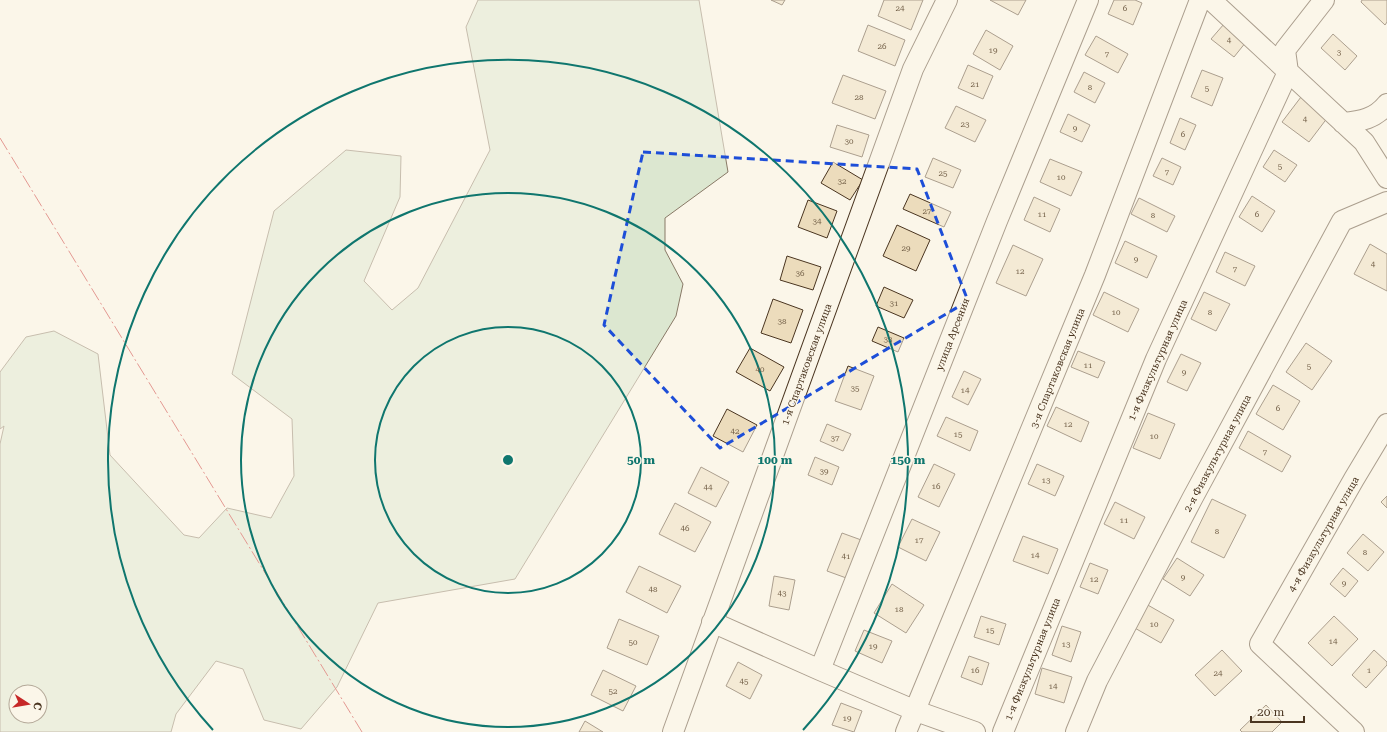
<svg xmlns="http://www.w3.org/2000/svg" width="1387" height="732" viewBox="0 0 1387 732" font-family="'Roboto Serif',serif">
	<rect width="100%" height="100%" fill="#fbf6e9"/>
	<!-- green -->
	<path fill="#dce7d0" stroke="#887966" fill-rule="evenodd" d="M478,0H699L728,172L665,218V250L683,284L676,316L515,579L378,603L337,687L301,729L264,720L243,669L216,661L176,714L171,732H0V444L4,426L0,429V372L26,337L54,331L98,354L110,455L184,535L199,538L227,508L271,518L294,476L292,419L232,374L274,211L346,150L401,156L400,197L364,281L392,310L418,288L490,150L466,27ZM16,692H40V716H16Z"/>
	<!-- building -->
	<path fill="#ecdcbc" stroke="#4a3520" d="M771,0H785L782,5Z
		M884,0H923L911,30L878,16Z
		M990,0H1026L1018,15Z
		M1114,0H1135L1142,3L1133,25L1108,14Z
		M1362,0H1387V22L1385,25L1361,2Z
		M1224,24L1246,42L1234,57L1211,39Z
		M868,25L905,40L895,66L858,51Z
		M986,30L1013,46L1000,70L973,54Z
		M1333,34L1357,56L1345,70L1321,48Z
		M1096,36L1128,54L1118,73L1085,55Z
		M968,65L993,76L983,99L958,88Z
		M1202,70L1223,78L1212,106L1191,97Z
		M1084,72L1105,83L1095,103L1074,92Z
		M843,75L886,91L875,119L832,103Z
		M1301,97L1328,117L1309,142L1282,122Z
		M956,106L986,120L975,142L945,128Z
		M1068,114L1090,125L1082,142L1060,132Z
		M1180,118L1196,125L1185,150L1170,143Z
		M837,125L869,135L862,157L830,147Z
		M1274,150L1297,165L1285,182L1263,167Z
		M933,158L961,170L953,188L925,177Z
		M1162,158L1181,167L1173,185L1153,176Z
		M1050,159L1082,172L1071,196L1040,182Z
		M833,162L863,180L850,200L821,183Z
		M910,194L951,212L944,227L903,209Z
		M1252,196L1275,211L1262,232L1239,217Z
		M1034,197L1060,209L1050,232L1024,220Z
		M1139,198L1175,216L1167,232L1131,214Z
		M808,200L837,211L827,238L798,227Z
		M897,225L930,240L916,271L883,256Z
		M1125,241L1157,256L1147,278L1115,263Z
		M1370,244L1387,254V291L1354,274Z
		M1013,245L1043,259L1026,296L996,283Z
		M1225,252L1255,266L1245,286L1216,272Z
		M787,256L821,267L813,290L780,280Z
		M884,287L913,300L904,318L876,306Z
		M1104,292L1139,309L1128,332L1093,315Z
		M1204,292L1230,304L1216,331L1191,319Z
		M773,299L803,310L791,343L761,333Z
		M878,327L904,338L898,352L872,341Z
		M1306,343L1332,361L1312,390L1286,372Z
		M750,348L784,367L770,391L736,372Z
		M1078,351L1105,362L1098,378L1071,367Z
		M1181,354L1201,363L1187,391L1167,382Z
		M848,366L874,376L861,410L835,401Z
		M964,371L981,379L968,405L952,397Z
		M1273,385L1300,401L1283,430L1256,414Z
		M1056,407L1089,422L1081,442L1047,426Z
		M727,409L757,425L743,452L713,436Z
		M1148,413L1175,424L1160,459L1133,448Z
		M946,417L978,431L970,451L937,436Z
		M827,424L851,434L843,451L820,441Z
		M1248,431L1291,456L1282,472L1239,448Z
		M815,457L839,467L832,485L808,475Z
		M934,464L955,474L939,507L918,497Z
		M1037,464L1064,476L1055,496L1028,484Z
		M701,467L729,482L716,507L688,493Z
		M1387,496V508L1381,502Z
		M1212,499L1246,515L1224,558L1191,542Z
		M1115,502L1145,517L1134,539L1104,524Z
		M675,503L711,522L695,552L659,534Z
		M912,519L940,532L926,561L898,547Z
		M842,533L864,541L849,579L827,571Z
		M1363,534L1384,552L1368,571L1347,553Z
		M1023,536L1058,549L1048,574L1013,561Z
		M1177,558L1204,575L1190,596L1163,579Z
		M1090,563L1108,570L1098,594L1080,587Z
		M639,566L681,586L667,613L626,592Z
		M1343,568L1358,581L1345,597L1330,584Z
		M774,576L795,580L789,610L769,606Z
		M892,584L924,605L906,633L874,613Z
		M1146,604L1174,620L1161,643L1133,627Z
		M981,616L1006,624L999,645L974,637Z
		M1334,616L1358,639L1332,666L1308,643Z
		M619,619L659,636L647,665L607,648Z
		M1062,626L1081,632L1071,662L1052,655Z
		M864,630L892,641L882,663L855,651Z
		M1222,650L1242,671L1215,696L1195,675Z
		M1374,650L1387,662V665L1366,688L1352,675Z
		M969,656L989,663L982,685L961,677Z
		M738,662L762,675L750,699L726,686Z
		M1042,668L1072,677L1064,703L1035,694Z
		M603,670L636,686L623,711L591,695Z
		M841,703L862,711L854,732L832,725Z
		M1266,705L1282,722L1272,732H1242L1240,730Z
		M585,721L603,732H579Z"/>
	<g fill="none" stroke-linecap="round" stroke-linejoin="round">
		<defs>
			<path id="minor" d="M1211,0L1364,142L1387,178
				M1343,123C1361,121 1375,119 1387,104
				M712,622L820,670L916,711L975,732
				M820,670L997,221L1088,0
				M673,732L913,69L947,0
				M906,732L1095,275L1200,0
				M1003,732L1156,359L1288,72L1285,50L1324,0
				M1076,732L1097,681L1192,499L1342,221L1387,202
				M1354,732L1260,644L1354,479L1387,424"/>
		</defs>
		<!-- minor casing -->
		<use href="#minor" stroke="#4a3520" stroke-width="22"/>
		<!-- minor -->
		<use href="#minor" stroke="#fbf6e9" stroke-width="20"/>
		<!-- power -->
		<path stroke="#c62828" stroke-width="1" stroke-dasharray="14 3 2 3" stroke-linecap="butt" d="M0,138L362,732"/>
	</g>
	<!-- marked area -->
	<path d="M0 0H1387V732H0ZM643,152L917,169L968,301L720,448L604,325Z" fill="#fbf6e9" fill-opacity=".55" fill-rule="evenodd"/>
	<path fill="none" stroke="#1d4ed8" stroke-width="3" stroke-dasharray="8 5" stroke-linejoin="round" d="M643,152L917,169L968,301L720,448L604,325Z"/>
	<!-- distance rings -->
	<g fill="none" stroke="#0f766e" stroke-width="2">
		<circle cx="508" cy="460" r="133"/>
		<circle cx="508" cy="460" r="267"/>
		<path d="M213 730A400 400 0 1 1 803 730"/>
	</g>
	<g text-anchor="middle" stroke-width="3" stroke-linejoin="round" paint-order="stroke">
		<!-- number labels -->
		<g font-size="8" fill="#725f47">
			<text x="900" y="11">24</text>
			<text x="1125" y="11">6</text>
			<text x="1229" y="43">4</text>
			<text x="882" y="49">26</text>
			<text x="993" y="53">19</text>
			<text x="1339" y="55">3</text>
			<text x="1107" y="57">7</text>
			<text x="975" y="87">21</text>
			<text x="1090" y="90">8</text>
			<text x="1207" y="91">5</text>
			<text x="859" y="100">28</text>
			<text x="1305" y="122">4</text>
			<text x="965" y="127">23</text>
			<text x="1075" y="131">9</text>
			<text x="1183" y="137">6</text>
			<text x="849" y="144">30</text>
			<text x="1280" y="169">5</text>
			<text x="1167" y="175">7</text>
			<text x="943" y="176">25</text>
			<text x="1061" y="180">10</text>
			<text x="842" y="184">32</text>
			<text x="927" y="214">27</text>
			<text x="1042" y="217">11</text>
			<text x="1257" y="217">6</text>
			<text x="1153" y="218">8</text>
			<text x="817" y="224">34</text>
			<text x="906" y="251">29</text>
			<text x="1136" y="262">9</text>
			<text x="1373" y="267">4</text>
			<text x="1235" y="272">7</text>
			<text x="1020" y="274">12</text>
			<text x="800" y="276">36</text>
			<text x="894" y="306">31</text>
			<text x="1116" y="315">10</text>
			<text x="1210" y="315">8</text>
			<text x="782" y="324">38</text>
			<text x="888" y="342">33</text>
			<text x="1088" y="368">11</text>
			<text x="1309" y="369">5</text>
			<text x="760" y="372">40</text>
			<text x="1184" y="375">9</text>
			<text x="855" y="391">35</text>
			<text x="965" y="393">14</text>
			<text x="1278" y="411">6</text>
			<text x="1068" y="427">12</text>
			<text x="735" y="434">42</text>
			<text x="958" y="437">15</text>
			<text x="1154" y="439">10</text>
			<text x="835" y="441">37</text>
			<text x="1265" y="455">7</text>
			<text x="824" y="474">39</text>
			<text x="1046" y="483">13</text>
			<text x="936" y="489">16</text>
			<text x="708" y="490">44</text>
			<text x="1124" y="523">11</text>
			<text x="685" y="531">46</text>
			<text x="1217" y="534">8</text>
			<text x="919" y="543">17</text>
			<text x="1365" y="555">8</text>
			<text x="1035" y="558">14</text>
			<text x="846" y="559">41</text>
			<text x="1183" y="580">9</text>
			<text x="1094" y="582">12</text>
			<text x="1344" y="586">9</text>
			<text x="653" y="592">48</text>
			<text x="782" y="596">43</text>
			<text x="899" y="612">18</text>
			<text x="1154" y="627">10</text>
			<text x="990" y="633">15</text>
			<text x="1333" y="644">14</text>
			<text x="633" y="645">50</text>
			<text x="1066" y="647">13</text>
			<text x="873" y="649">19</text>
			<text x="975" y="673">16</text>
			<text x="1369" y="673">1</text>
			<text x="1218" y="676">24</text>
			<text x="744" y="684">45</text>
			<text x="1053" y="689">14</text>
			<text x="613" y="694">52</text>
			<text x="847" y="721">19</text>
		</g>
		<!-- street labels -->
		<g font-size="10" fill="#4a3520" stroke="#fbf6e9">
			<text transform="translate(952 334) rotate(-69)" y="4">улица Арсения</text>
			<text transform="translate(1157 360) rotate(-66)" y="4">1-я Физкультурная улица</text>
			<text transform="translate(806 364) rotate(-70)" y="4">1-я Спартаковская улица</text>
			<text transform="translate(1057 368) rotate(-68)" y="4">3-я Спартаковская улица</text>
			<text transform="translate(1217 453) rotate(-62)" y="4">2-я Физкультурная улица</text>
			<text transform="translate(1323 534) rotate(-60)" y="4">4-я Физкультурная улица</text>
			<text transform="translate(1032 659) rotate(-68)" y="4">1-я Физкультурная улица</text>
		</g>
	</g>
	<circle cx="508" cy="460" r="6" fill="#0f766e" stroke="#fbf6e9" stroke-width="2"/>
	<g font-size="12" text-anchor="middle" font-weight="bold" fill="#0f766e" stroke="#fbf6e9" stroke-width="3" stroke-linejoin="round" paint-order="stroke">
		<text x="641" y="464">50 m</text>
		<text x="775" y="464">100 m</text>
		<text x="908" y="464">150 m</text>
	</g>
	<!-- north arrow -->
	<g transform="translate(28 704) rotate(102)"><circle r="19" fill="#fbf6e9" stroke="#b4a999"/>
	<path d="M0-3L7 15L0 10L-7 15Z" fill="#c62828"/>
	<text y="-6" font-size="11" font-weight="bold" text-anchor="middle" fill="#4a3520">С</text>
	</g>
	<!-- scale -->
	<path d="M1251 716v6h53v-6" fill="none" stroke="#4a3520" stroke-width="2"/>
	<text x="1257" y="716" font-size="12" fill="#4a3520" stroke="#fbf6e9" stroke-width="3" paint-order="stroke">20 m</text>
</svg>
